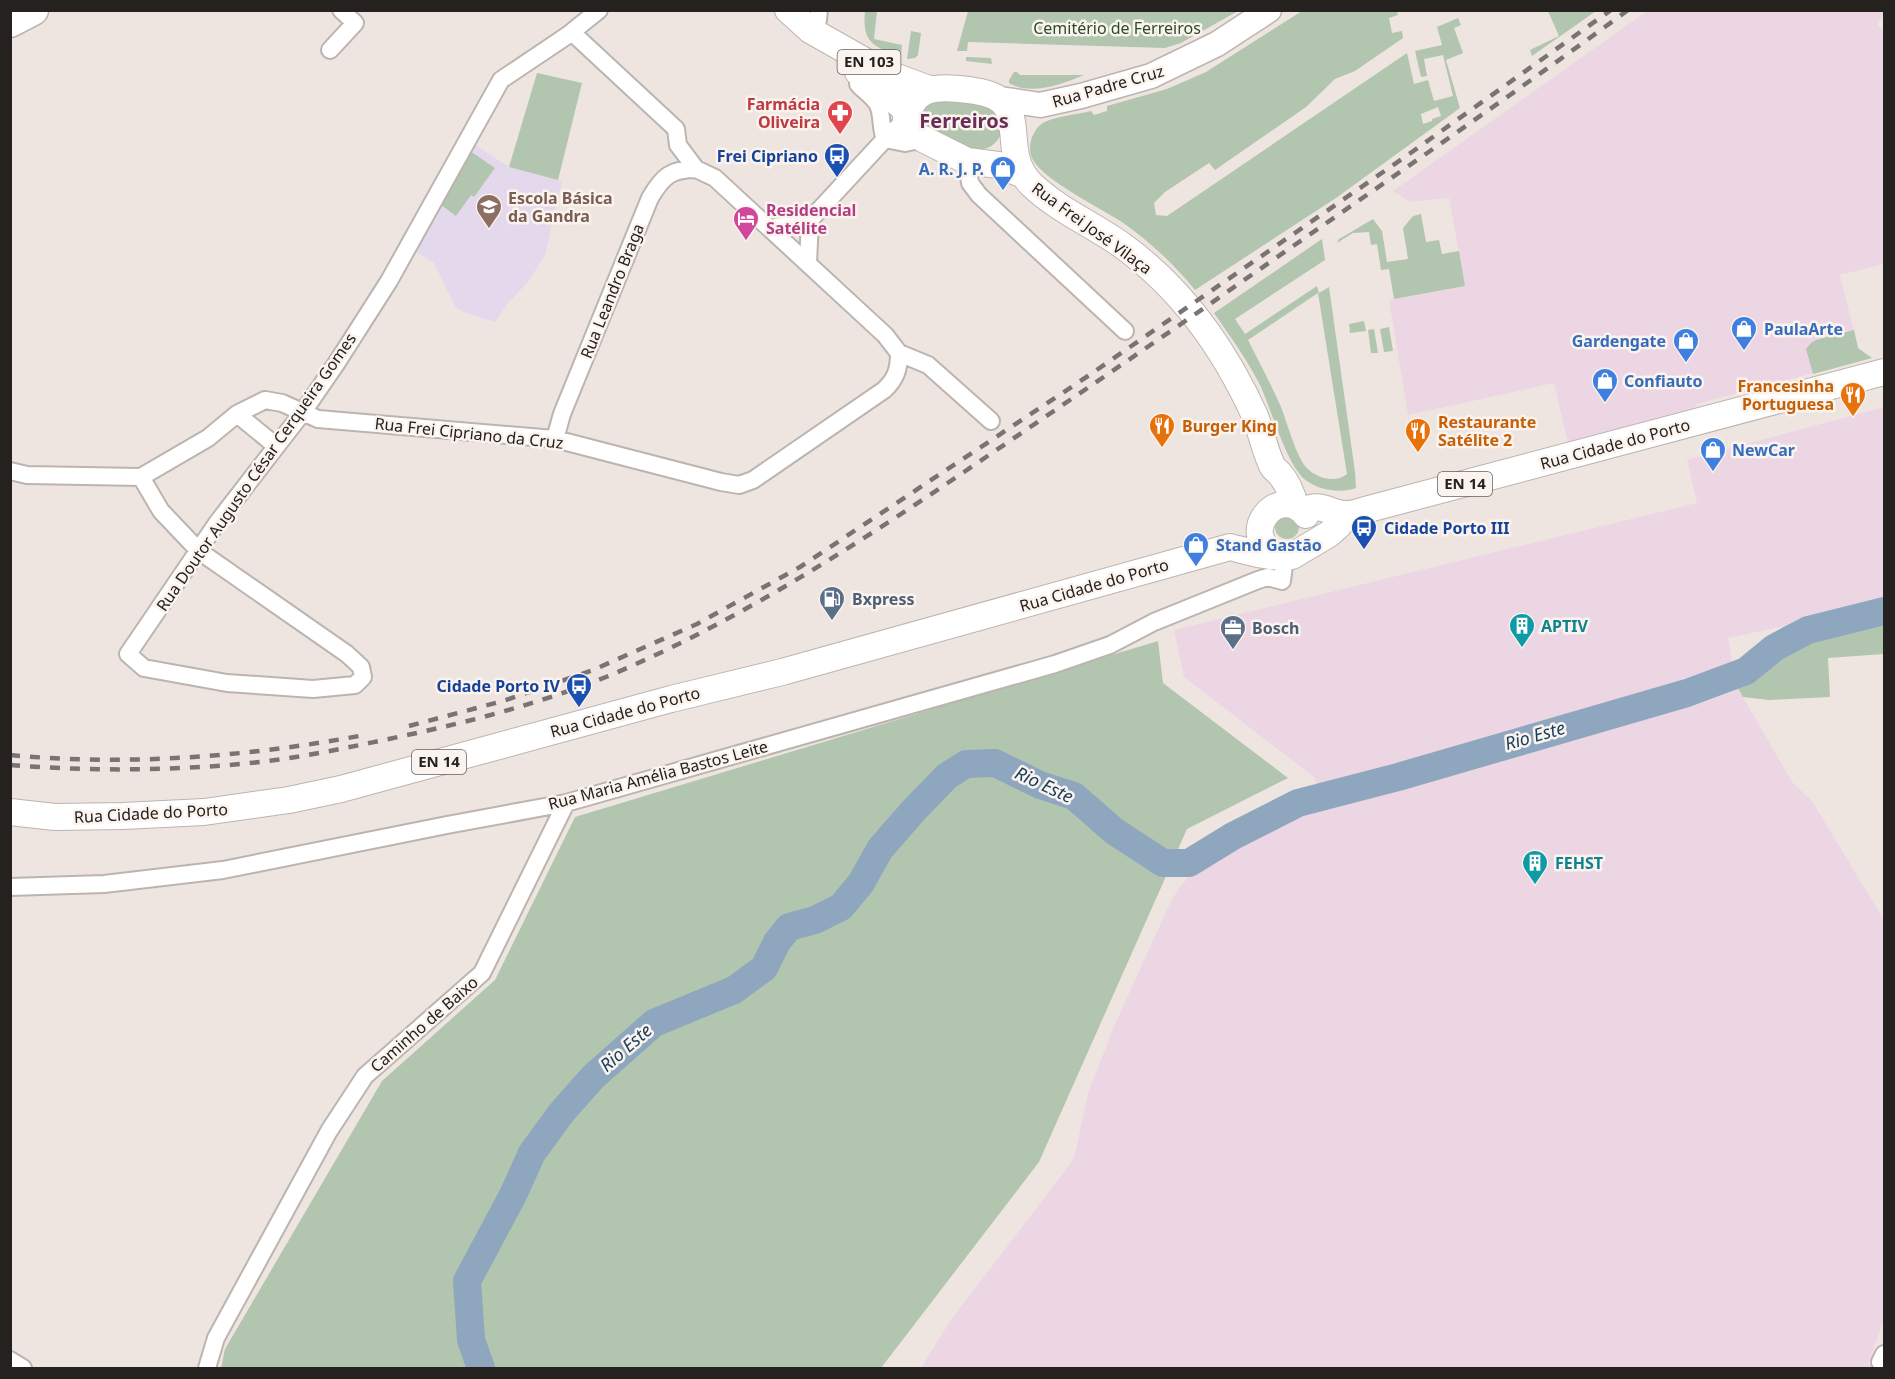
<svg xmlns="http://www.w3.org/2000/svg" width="1895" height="1379" viewBox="0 0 1895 1379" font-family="'Noto Sans',sans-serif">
	<rect width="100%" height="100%" fill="#eee5e1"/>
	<!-- industrial -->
	<path fill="#ecd6e4" d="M1647,11H1884V15L1877,25L1884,31V264L1840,275L1858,348L1848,364L1696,404L1697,408L1568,443L1554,383L1408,415L1389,300L1465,286L1449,198L1410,202L1393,191Z
		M1884,407V605L1728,638L1736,685L1792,782L1812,801L1884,920V1319L1868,1364L1878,1368H921L950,1321L1071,1163L1075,1154L1088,1093L1115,1024L1171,901L1180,887L1190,875L1205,866L1251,840L1323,805L1314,777L1184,677L1174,630L1697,503L1687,460Z"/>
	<!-- education -->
	<path fill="#e4d8ed" d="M474,144L509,167L562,181L545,255L528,282L508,303L495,322L463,312L455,306L434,263L416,252Z"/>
	<!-- green -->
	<path fill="#b2c5af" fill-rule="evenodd" d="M865,11H877L874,39L902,45L901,55C872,48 862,41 865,11Z
		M968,11V10L1238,11L1181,43L1165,48L968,42L967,51H957Z
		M1302,11H1397L1398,15L1389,18L1392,33L1402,31L1403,38L1355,71L1335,79L1306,107L1215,170L1209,163L1165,192L1154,203L1156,215L1167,216L1407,53L1414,84L1428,80L1434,101L1453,96L1443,55L1424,59L1427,76L1421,77L1415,51L1442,45L1437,27L1458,18L1461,25L1454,28L1463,53L1446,60L1460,108L1336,198L1195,290C1174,264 1149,241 1122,222C1100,208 1044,180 1033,160C1026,148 1032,130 1043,123C1052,117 1079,114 1091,111L1094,115L1107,111V106L1167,89L1206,72ZM1438,107L1441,116L1432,119V121L1423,124L1421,114Z
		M1548,11H1596L1532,56L1530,50L1559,36Z
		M911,31L921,33L918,55L915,58L907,59Z
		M966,57L991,58L992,64L966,61Z
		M1014,72H1017L1020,75H1084C1063,84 1031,96 1009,83V80Z
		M537,73L582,83L558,180L509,167Z
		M934,97L984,102L998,111C999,117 1003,125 1002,130C1002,134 998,139 996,142C977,163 936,134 920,122C918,109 924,105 934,97Z
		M470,151L495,168L474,197L471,195L456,216L441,205Z
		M1421,214L1426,242L1439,240L1442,254L1459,251L1465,286L1394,299L1389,269L1381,270L1377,244L1371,245L1369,232L1353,233L1337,243L1339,239L1373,219L1382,231L1387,262L1408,259L1403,228L1413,216Z
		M1322,239L1325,260L1235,319L1245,334L1317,286L1319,293L1329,287L1355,472L1356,488C1341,493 1321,491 1307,481C1287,468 1271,407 1259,383C1246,358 1230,336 1214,313ZM1318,293L1347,474C1335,484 1316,478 1306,467C1296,456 1287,422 1281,407C1271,384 1259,362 1248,340Z
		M1364,321L1366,331L1350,333L1349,324Z
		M1389,327L1393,351L1384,352L1380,329Z
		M1374,329L1378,353H1371L1368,330Z
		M1854,330L1858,348L1872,358L1813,374L1806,349L1811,343L1816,340Z
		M1275 527a12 12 0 1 1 24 0a12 12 0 1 1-24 0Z
		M1884,618V654L1828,658L1830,697L1769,700L1743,697L1736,685L1757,678L1781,651L1811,635L1865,621Z
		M1158,641L1163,683L1288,778L1187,829L1039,1162L881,1368H221L225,1349L382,1081L495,980L575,817Z"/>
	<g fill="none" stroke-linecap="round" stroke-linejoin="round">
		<!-- river -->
		<path stroke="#8fa7be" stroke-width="28" d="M481,1368L471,1340L467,1281L513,1195L532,1153L562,1112L593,1077L654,1023L734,990L764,968L777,942L789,927L815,920L841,907L861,883L880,849L914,810L947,776L966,764L995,763L1040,785L1074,796L1114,831L1163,863H1189L1233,836L1298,803L1398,777L1687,693L1746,671L1774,648L1808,630L1884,611"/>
		<defs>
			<path id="street" d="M810,30L818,20L819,10
				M578,38L676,129L678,145L696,169L715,178L885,335L899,353L928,365L991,421
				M330,50L355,23L341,10
				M858,84C864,91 873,96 878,105C883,116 880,128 885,139L905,143L923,139
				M967,161L970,183L979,195L1125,331
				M810,220L885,139L906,119
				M771,228L810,220
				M808,263L810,220
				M237,414L276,446
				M555,439L562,414L650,198C663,176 671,169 696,169
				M10,471L27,475L141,477L208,438L237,414L265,400L282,403L318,419L555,439L721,482L739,485L753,480L884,390C896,379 899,369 899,353
				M141,477L161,511L199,551L347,654L361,667L363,677L355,685L313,689L227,683L144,668L128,654L217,523L303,412L336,364L389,281L501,80L568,35L599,10
				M10,887L104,884L223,870L447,825L566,803L1055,664L1110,645L1154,622L1258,580L1268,577L1282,581L1285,558
				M1884,1354L1880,1362L1884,1363
				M10,1360L23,1368
				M207,1368L216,1338L329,1131L365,1076L482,973L566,803"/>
			<path id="secondary" d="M1000,99L1040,105L1081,96L1151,76L1217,44L1269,10"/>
			<path id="primary" d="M788,10L810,30L886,73L929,89
				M858,72L880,87L908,112
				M1021,174L998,165L967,161L923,139L914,133L906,119C911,103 917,91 935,89C948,87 962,89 975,91C1037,100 995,150 1032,185C1058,210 1094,225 1123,246C1182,289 1225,350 1255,416C1261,431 1264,448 1271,463C1272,468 1276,470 1279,473C1288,483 1292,493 1295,506
				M1303,511C1322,501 1329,514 1346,514C1352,514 1359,512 1365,510L1884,372
				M1278,556C1234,534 1280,482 1306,515
				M10,812L55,817L123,816L204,812L289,800L341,789L671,699L782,672L1230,547C1250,552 1272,559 1292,556L1329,534L1339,525L1345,514"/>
			<path id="highway" d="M10,22L33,10"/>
		</defs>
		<!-- street casing -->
		<use href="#street" stroke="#bcb4af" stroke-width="20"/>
		<!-- secondary casing -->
		<use href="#secondary" stroke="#bcb4af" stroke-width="27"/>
		<!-- primary casing -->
		<use href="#primary" stroke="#bcb4af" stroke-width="28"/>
		<!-- highway casing -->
		<use href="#highway" stroke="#bcb4af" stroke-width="33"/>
		<!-- street -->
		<use href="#street" stroke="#fff" stroke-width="16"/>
		<!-- secondary -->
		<use href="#secondary" stroke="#fff" stroke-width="24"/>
		<!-- primary -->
		<use href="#primary" stroke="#fff" stroke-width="26"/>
		<!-- highway -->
		<use href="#highway" stroke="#fff" stroke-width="30"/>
		<!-- rail -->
		<path stroke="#797371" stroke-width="4.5" stroke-dasharray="10 10" stroke-linecap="butt" d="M409,726L503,701L593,670L697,624L800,567L1088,376L1412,152L1611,10
			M10,755C127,766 245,757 359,736
			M10,765C87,771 164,771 240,764C298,759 355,746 412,734C477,720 543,702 606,677C733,624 850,549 964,472C1045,417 1126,362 1207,306C1347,208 1489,112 1628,10"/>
	</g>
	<!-- icons -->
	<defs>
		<symbol id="pharmacy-pin" viewBox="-11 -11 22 30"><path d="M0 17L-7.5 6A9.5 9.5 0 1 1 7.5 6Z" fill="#e0444e" stroke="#fbf3ee"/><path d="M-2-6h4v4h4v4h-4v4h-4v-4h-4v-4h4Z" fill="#fff"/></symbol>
		<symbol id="bus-pin" viewBox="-11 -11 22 30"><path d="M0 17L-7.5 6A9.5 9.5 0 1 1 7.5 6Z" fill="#1a4fb4" stroke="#fbf3ee"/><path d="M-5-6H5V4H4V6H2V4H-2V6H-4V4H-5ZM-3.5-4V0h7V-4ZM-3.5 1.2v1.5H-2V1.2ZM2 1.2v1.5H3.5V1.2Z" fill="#fff"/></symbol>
		<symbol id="shop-pin" viewBox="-11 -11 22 30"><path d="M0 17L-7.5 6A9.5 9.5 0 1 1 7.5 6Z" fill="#3f7fe0" stroke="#fbf3ee"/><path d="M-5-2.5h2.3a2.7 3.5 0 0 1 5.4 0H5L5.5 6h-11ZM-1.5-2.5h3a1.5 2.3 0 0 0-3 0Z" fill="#fff"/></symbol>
		<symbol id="school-pin" viewBox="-11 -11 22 30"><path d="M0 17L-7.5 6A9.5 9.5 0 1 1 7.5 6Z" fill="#8d6e63" stroke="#fbf3ee"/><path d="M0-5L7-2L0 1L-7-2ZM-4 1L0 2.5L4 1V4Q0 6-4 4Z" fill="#fff"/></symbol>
		<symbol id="hotel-pin" viewBox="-11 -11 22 30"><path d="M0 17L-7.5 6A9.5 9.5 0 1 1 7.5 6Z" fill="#d1479c" stroke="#fbf3ee"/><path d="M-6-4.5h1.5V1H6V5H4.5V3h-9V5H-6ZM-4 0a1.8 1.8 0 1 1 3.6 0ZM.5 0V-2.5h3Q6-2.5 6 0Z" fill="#fff"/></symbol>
		<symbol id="restaurant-pin" viewBox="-11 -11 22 30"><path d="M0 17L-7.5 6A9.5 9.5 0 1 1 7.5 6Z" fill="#e8710a" stroke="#fbf3ee"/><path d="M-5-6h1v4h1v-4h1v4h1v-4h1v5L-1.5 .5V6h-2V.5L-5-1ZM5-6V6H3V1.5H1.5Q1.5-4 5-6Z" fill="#fff"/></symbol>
		<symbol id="fuel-pin" viewBox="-11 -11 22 30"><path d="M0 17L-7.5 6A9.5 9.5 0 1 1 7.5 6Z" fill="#5c6f8a" stroke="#fbf3ee"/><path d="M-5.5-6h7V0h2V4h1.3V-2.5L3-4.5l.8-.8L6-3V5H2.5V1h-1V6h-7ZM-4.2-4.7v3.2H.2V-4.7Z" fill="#fff"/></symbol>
		<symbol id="building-pin" viewBox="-11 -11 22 30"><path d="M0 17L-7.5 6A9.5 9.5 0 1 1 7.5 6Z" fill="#0f9aa8" stroke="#fbf3ee"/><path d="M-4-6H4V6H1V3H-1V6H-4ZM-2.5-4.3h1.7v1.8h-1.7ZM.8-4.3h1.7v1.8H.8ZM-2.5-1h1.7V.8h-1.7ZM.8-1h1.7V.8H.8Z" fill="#fff"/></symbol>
		<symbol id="office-pin" viewBox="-11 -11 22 30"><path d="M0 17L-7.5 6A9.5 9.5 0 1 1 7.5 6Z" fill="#5c6f8a" stroke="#fbf3ee"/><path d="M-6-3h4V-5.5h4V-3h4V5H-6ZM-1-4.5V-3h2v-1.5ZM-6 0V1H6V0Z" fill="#fff"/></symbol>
	</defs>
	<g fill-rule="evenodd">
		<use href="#pharmacy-pin" x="825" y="98" width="30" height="40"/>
		<use href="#bus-pin" x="822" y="141" width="30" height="40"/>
		<use href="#shop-pin" x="988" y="154" width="30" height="40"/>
		<use href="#school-pin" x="474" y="192" width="30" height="40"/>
		<use href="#hotel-pin" x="731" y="204" width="30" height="40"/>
		<use href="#shop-pin" x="1729" y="314" width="30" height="40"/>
		<use href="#shop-pin" x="1671" y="326" width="30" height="40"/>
		<use href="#shop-pin" x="1590" y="366" width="30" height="40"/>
		<use href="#restaurant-pin" x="1838" y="380" width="30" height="40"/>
		<use href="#restaurant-pin" x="1147" y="411" width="30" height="40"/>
		<use href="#restaurant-pin" x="1403" y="416" width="30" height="40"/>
		<use href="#shop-pin" x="1698" y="435" width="30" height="40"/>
		<use href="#bus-pin" x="1349" y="513" width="30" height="40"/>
		<use href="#shop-pin" x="1181" y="530" width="30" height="40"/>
		<use href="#fuel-pin" x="817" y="584" width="30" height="40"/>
		<use href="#building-pin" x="1507" y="611" width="30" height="40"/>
		<use href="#office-pin" x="1218" y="613" width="30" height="40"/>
		<use href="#bus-pin" x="564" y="671" width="30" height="40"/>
		<use href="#building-pin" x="1520" y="848" width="30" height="40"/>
	</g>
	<g text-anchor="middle" stroke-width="5" stroke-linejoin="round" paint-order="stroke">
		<!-- shield labels -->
		<g fill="#fbf3ee" stroke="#64605d" stroke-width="1.5">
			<rect x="837.5" y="50" width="63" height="24" rx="4.5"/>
			<rect x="1438" y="472" width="54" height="24" rx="4.5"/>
			<rect x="412" y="750" width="54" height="24" rx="4.5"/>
		</g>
		<g font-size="15" font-weight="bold" fill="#24211f">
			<text x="869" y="67">EN 103</text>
			<text x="1465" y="489">EN 14</text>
			<text x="439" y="767">EN 14</text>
		</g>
		<!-- park labels -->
		<g font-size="16" fill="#2a4c27" stroke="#fbf3ee">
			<text x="1117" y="34">Cemitério de Ferreiros</text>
		</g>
		<!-- street labels -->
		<g font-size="16" fill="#24211f" stroke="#fbf3ee">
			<text transform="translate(1108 86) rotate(-16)" y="6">Rua Padre Cruz</text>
			<text transform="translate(1092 228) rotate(36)" y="6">Rua Frei José Vilaça</text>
			<text transform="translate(612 291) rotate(-68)" y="6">Rua Leandro Braga</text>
			<text transform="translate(469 433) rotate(6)" y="6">Rua Frei Cipriano da Cruz</text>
			<text transform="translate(1615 444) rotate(-15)" y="6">Rua Cidade do Porto</text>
			<text transform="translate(256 472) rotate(-55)" y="6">Rua Doutor Augusto César Cerqueira Gomes</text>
			<text transform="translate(1094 585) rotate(-16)" y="6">Rua Cidade do Porto</text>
			<text transform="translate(625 712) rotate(-15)" y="6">Rua Cidade do Porto</text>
			<text transform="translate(658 775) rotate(-15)" y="6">Rua Maria Amélia Bastos Leite</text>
			<text transform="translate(151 813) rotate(-3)" y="6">Rua Cidade do Porto</text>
			<text transform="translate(424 1024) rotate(-41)" y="6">Caminho de Baixo</text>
		</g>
		<!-- health labels -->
		<g font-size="16" font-weight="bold" fill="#be3a42" stroke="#fbf3ee" text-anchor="end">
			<text x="820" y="110">Farmácia<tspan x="820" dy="18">Oliveira</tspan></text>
		</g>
		<!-- transit labels -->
		<g font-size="16" font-weight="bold" fill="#164399" stroke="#fbf3ee" text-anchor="end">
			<text x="818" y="162">Frei Cipriano</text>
			<text x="1384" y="534" text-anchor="start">Cidade Porto III</text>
			<text x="560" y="692">Cidade Porto IV</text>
		</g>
		<!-- shop labels -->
		<g font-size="16" font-weight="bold" fill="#366cbe" stroke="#fbf3ee" text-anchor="start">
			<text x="984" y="175" text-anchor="end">A. R. J. P.</text>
			<text x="1764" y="335">PaulaArte</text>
			<text x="1666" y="347" text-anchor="end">Gardengate</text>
			<text x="1624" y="387">Confiauto</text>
			<text x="1732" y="456">NewCar</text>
			<text x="1216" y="551">Stand Gastāo</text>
		</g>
		<!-- education labels -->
		<g font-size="16" font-weight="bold" fill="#785e54" stroke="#fbf3ee" text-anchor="start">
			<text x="508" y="204">Escola Básica<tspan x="508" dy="18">da Gandra</tspan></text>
		</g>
		<!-- hotel labels -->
		<g font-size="16" font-weight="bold" fill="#b23c85" stroke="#fbf3ee" text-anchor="start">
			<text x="766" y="216">Residencial<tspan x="766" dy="18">Satélite</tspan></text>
		</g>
		<!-- food labels -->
		<g font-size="16" font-weight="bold" fill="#c56008" stroke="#fbf3ee" text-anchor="start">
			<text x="1834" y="392" text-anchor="end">Francesinha<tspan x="1834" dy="18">Portuguesa</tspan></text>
			<text x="1438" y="428">Restaurante<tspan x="1438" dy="18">Satélite 2</tspan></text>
			<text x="1182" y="432">Burger King</text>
		</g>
		<!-- service labels -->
		<g font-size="16" font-weight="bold" fill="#4e5e75" stroke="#fbf3ee" text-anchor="start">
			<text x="852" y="605">Bxpress</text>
			<text x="1252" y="634">Bosch</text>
		</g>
		<!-- culture labels -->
		<g font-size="16" font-weight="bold" fill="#0d838f" stroke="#fbf3ee" text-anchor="start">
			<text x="1541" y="632">APTIV</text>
			<text x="1555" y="869">FEHST</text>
		</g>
		<!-- water labels -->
		<g font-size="18" font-style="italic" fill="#153d5d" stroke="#fbf3ee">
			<text transform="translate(1535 736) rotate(-16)" y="6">Rio Este</text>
			<text transform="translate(1044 785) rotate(25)" y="6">Rio Este</text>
			<text transform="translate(626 1048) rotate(-41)" y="6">Rio Este</text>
		</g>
		<!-- quarter labels -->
		<g font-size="20" font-weight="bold" fill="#692e57" stroke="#fbf3ee">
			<text x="964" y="128">Ferreiros</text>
		</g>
	</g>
	<!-- border -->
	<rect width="1895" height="1379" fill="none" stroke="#24211f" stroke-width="24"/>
</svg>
